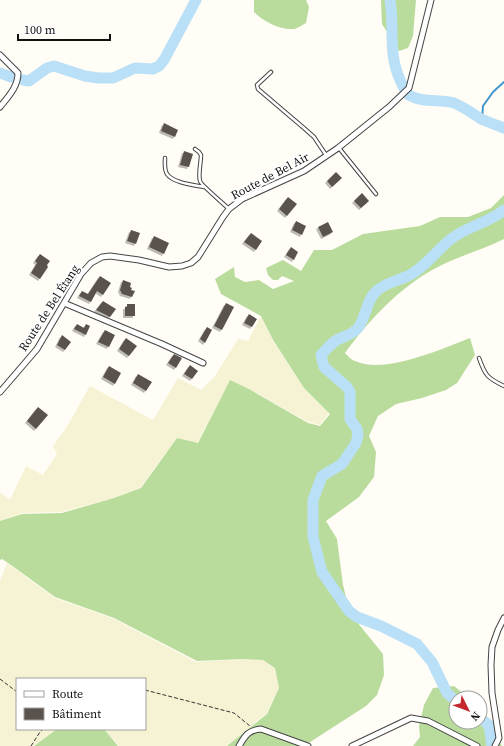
<svg xmlns="http://www.w3.org/2000/svg" width="504" height="746" viewBox="0 0 504 746" font-family="'Source Serif 4',serif">
	<defs>
		<filter id="shadow"><feDropShadow dx="-2" dy="2" stdDeviation="0" flood-color="#0004"/></filter>
	</defs>
	<rect width="100%" height="100%" fill="#fffdf5"/>
	<!-- farmland -->
	<path fill="#f6f3d4" d="M261,316L273,341L304,388L329,413L320,425L308,422L249,389L230,380L197,443L177,438L140,488L114,498L62,512L22,513L0,521V492L10,500L26,466L43,475L57,454L53,446L68,425L90,386L153,420L178,378L201,390L215,376L238,339L248,341Z
		M7,563L55,598L114,619L196,662L242,659L263,660L275,668L279,688L266,714L227,746H119L104,729H145V679H17V729H57L33,746H0V581Z"/>
	<!-- forest -->
	<path fill="#b9dc9c" d="M254,0H306L309,7L306,23C302,25 298,28 294,29C280,30 264,22 254,12Z
		M381,0H416L413,36L408,48L399,51L382,24Z
		M504,195V239C482,250 458,256 436,268C401,286 368,321 345,353C348,356 351,360 355,361C384,375 441,349 470,338L475,355L457,383L446,390L422,398L396,404L378,416L369,436L376,452L374,477L359,497L326,521L337,539L343,585L346,597L357,622L383,654L384,675L377,695L366,706L304,746H227L267,714L279,688L275,668L263,660L242,659L197,661L114,618L55,597L11,565L2,559L0,560V521L22,514L62,513L114,498L141,488L177,438L198,443L230,380L249,389L308,423L320,426L330,414L304,388L273,340L261,316L221,294L215,279L234,267L235,277L245,282L259,280L273,289L294,281L282,276L278,280H273L268,275L266,268L283,260L301,271L314,250H332L363,234L420,226L440,217H468L491,208Z
		M454,686L469,698H456V722H480V713L502,746H413L420,737L419,726L424,705L433,688Z
		M57,729H104L118,746H34Z"/>
	<g fill="none" stroke-linecap="round" stroke-linejoin="round">
		<!-- stream -->
		<path stroke="#3f96cf" stroke-width="2" d="M482,119L483,106L493,92L504,82"/>
		<!-- river -->
		<path stroke="#b9e0f7" stroke-width="11" d="M390,0C395,29 387,53 401,82C403,86 405,92 409,95C421,103 442,99 454,103C464,107 472,113 481,119C488,122 496,125 504,128
			M0,73L11,77
			M23,80L29,81L47,68L54,66L85,76L98,78H113L135,68L153,69L159,66L164,60L196,0
			M456,701L447,693L432,662L417,644L381,626L357,617L349,611L322,572L313,537V500L322,476L342,464L356,443L358,435L357,429L350,419V392L347,387L324,367L321,355C326,350 331,343 337,340C344,336 352,335 358,328C367,316 366,298 379,289C388,282 400,280 410,275C426,266 436,251 451,239C467,226 489,223 504,210
			M480,718L489,725L492,746"/>
	</g>
	<!-- building -->
	<path fill="#5a524d" filter="url(#shadow)" d="M164,123L178,130L175,137L161,131Z
		M184,151L193,154L189,167L180,165Z
		M336,172L342,178L332,187L327,181Z
		M362,193L369,201L361,208L354,201Z
		M288,197L297,204L287,216L279,209Z
		M296,221L306,226L302,235L292,230Z
		M328,222L333,232L323,237L318,227Z
		M131,230L140,233L136,244L127,241Z
		M251,233L262,241L256,250L244,242Z
		M154,236L169,243L164,254L149,247Z
		M291,247L298,252L294,260L286,255Z
		M40,254L50,261L47,265L48,267L40,279L31,273L37,263L35,261Z
		M100,276L111,283L103,295L97,291L91,302L79,296L82,291L88,294Z
		M123,280L131,283L130,287L132,288L131,290L135,291L132,297L122,294L120,290Z
		M103,301L116,309L110,317L96,310Z
		M226,303L234,307L222,330L214,326Z
		M127,304H135V316H125V307H127Z
		M249,314L257,319L252,327L244,323Z
		M77,324L84,328L86,324L90,326L86,335L74,329Z
		M207,327L212,330L205,343L200,339Z
		M105,330L115,335L109,347L98,342Z
		M62,335L71,342L65,350L57,345Z
		M126,338L137,346L129,356L119,349Z
		M174,354L182,358L176,368L168,363Z
		M190,365L198,371L192,379L184,374Z
		M109,366L121,373L115,384L103,377Z
		M138,374L152,382L146,391L133,383Z
		M38,407L48,415L36,429L27,421Z"/>
	<g fill="none" stroke-linecap="round" stroke-linejoin="round">
		<defs>
			<path id="lane" d="M271,72L257,85L258,89L305,129L314,137L326,155
				M339,148L376,194
				M195,149L199,152L201,155C201,163 198,174 200,181C201,185 224,204 229,209
				M165,158C165,163 164,169 167,174C173,183 194,185 204,187
				M479,358C485,375 487,378 504,386"/>
			<path id="street" d="M0,55L18,73C18,87 8,97 0,107
				M64,303L162,344L203,363
				M0,392L37,349L81,274L91,263L102,257L110,256L139,260L169,267L182,266L191,263L198,257L223,217L229,209L242,199L304,171L338,148L389,107L409,88L431,0
				M239,746C245,736 248,730 261,729L308,746
				M352,746L411,718L428,721L477,746
				M495,746L499,738L492,693L491,665L492,647L498,630L504,618"/>
		</defs>
		<!-- lane casing -->
		<use href="#lane" stroke="#444" stroke-width="4.5"/>
		<!-- street casing -->
		<use href="#street" stroke="#444" stroke-width="7"/>
		<!-- path -->
		<path stroke="#333" stroke-width="1" stroke-dasharray="4 2" stroke-linecap="butt" d="M0,679L17,692
			M145,690L234,713L250,726
			M31,746L40,732L43,729"/>
		<!-- lane -->
		<use href="#lane" stroke="#fff" stroke-width="2.5"/>
		<!-- street -->
		<use href="#street" stroke="#fff" stroke-width="5"/>
	</g>
	<g text-anchor="middle" stroke-width="4" stroke-linejoin="round" paint-order="stroke">
		<!-- street labels -->
		<g font-size="12" fill="#111" stroke="#fff">
			<text transform="translate(270 176) rotate(-28)" y="4">Route de Bel Air</text>
			<text transform="translate(49 308) rotate(-57)" y="4">Route de Bel Étang</text>
		</g>
	</g>
	<!-- legend -->
	<rect x="16" y="678" width="130" height="52" fill="#ffffff" stroke="#a0a0a0"/>
	<rect x="24" y="691" width="20" height="6" fill="#ffffff" stroke="#a0a0a0"/>
	<text x="52" y="698" font-size="12" fill="#111111">Route</text>
	<rect x="24" y="708" width="20" height="12" fill="#5a524d" stroke="#a0a0a0"/>
	<text x="52" y="718" font-size="12" fill="#111111">Bâtiment</text>
	<!-- north arrow -->
	<g transform="translate(468 710) rotate(132)"><circle r="19" fill="#ffffff" stroke="#a0a0a0"/>
	<path d="M0-3L7 15L0 10L-7 15Z" fill="#c4262e"/>
	<text y="-6" font-size="11" font-weight="bold" text-anchor="middle" fill="#111111">N</text>
	</g>
	<!-- scale -->
	<path d="M18 34v6h92v-6" fill="none" stroke="#111111" stroke-width="2"/>
	<text x="24" y="34" font-size="12" fill="#111111" stroke="#ffffff" stroke-width="3" paint-order="stroke">100 m</text>
</svg>
